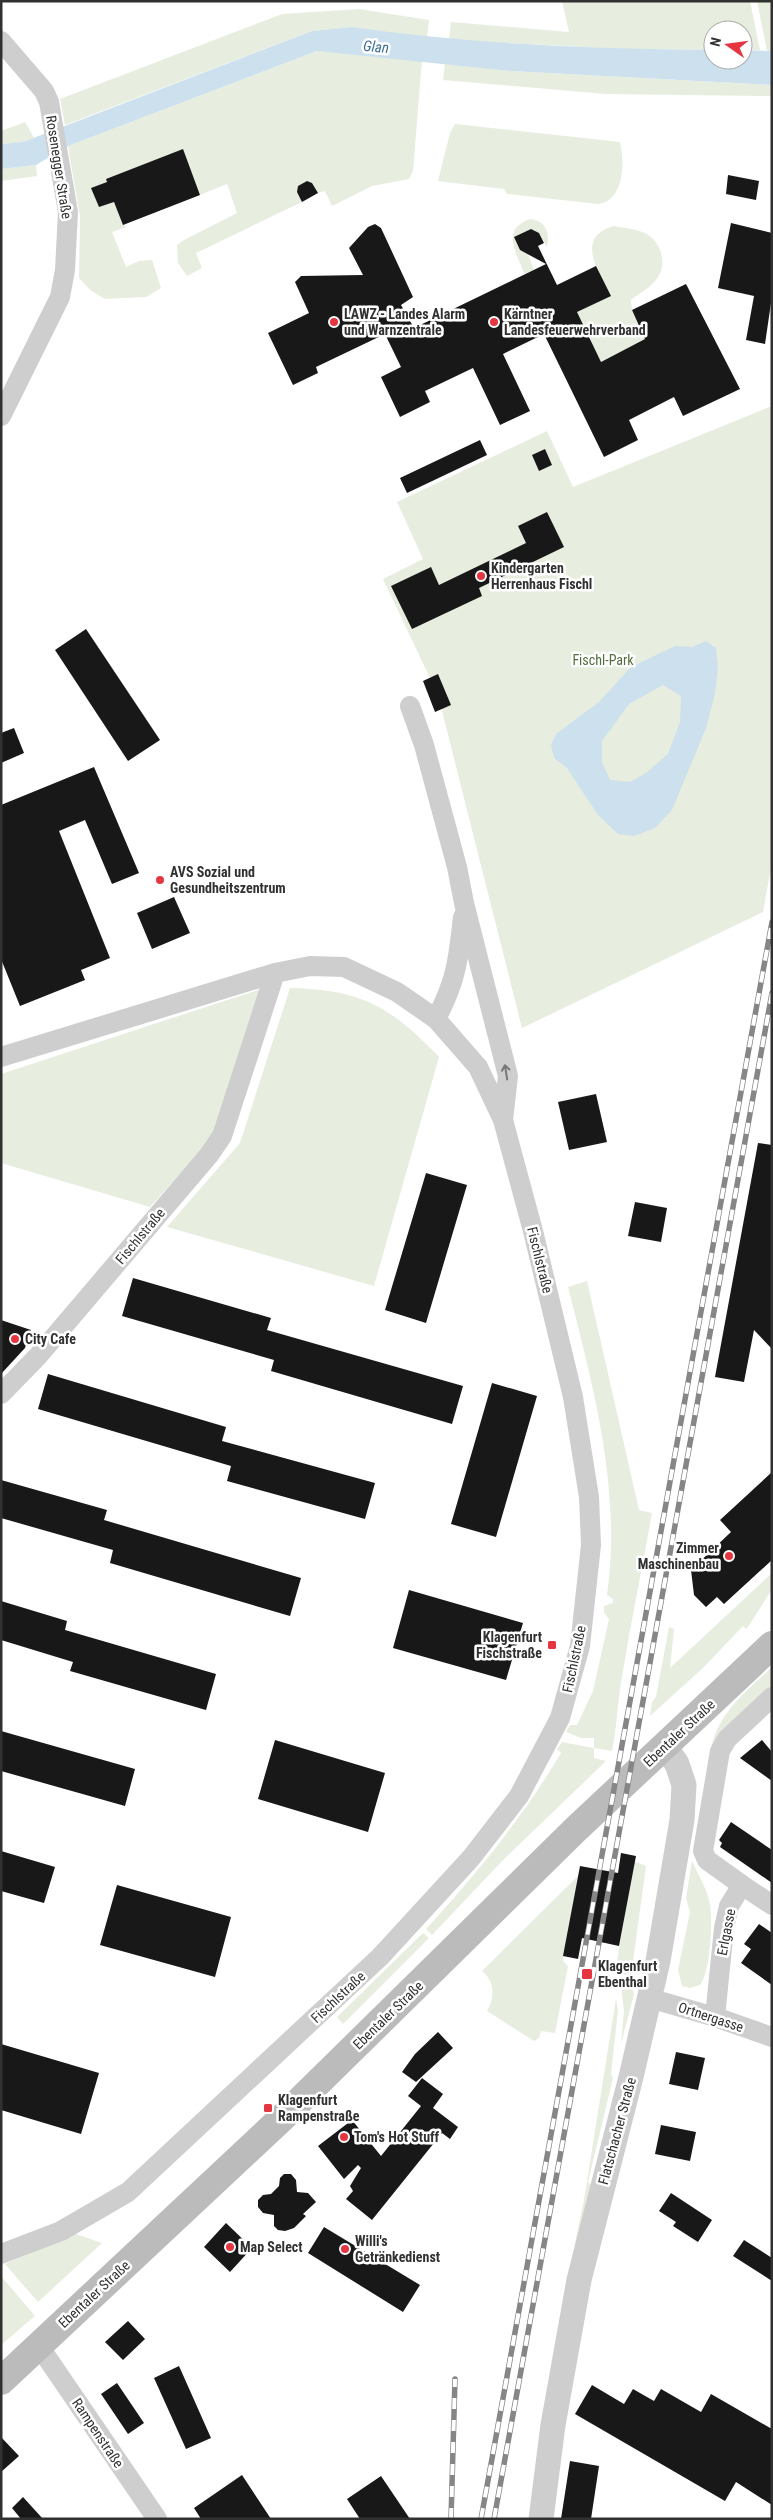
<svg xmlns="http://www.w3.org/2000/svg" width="773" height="2520" viewBox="0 0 773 2520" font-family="'Roboto Condensed',sans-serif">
	<rect width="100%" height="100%" fill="#fff"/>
	<!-- green -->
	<path fill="#e7eddf" d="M562,1H750L760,50H743V30H713V50L622,49L449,40L451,22L569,32Z
		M757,1H772V51H767Z
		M359,9L429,20L427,38L352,27L312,31L65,125L60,99L282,14Z
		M317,51L422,60L413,171L409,179L372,186L332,206L325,191L317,193L312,183L307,181L298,186L302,202L196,253L202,268L187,276L178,263L177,245L184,240L237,213L227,184L200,195L183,150L106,179L107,182L92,188L99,207L114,202L126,227L112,232L126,267L139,261L152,260L161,288L146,297L105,299L90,290L79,278L80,217L68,146Z
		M445,63L511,71L772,85V96L606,94L443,80Z
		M25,122L34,138L23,142L1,144V131Z
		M455,124L620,142C625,163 624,201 598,204L507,194L504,189L438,181L450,133Z
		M36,165L37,176L1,181V169Z
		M530,219C546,221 550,232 547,247L539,233L531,229L514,237L520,250L528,254L534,270L524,274C518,254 499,230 530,219Z
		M614,226C624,228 636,229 645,233C663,242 669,269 653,283C647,290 638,294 631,300L632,310L645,339L601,362L584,326L560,320L610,296C599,272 574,237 614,226Z
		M772,406V862L763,912L522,1028L438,695L383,579L423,559L397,502L547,431L573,487Z
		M290,988C362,990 390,1006 439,1057L374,1286L167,1227L240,1143Z
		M261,989L216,1134L150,1207L1,1163V1074Z
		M587,1281L639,1510L652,1513C642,1570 630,1626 621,1683C617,1706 617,1727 612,1751L594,1748V1758L606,1761L504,1859L432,1935L426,1929C477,1874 523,1817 561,1753L557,1749L562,1742L594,1748V1738H581L566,1732L570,1725H577L593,1691L609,1619L604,1613V1606L613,1603V1599L607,1595C622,1491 593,1386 568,1287Z
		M772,1573V1589L750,1624L746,1629L743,1626L704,1667L650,1716L652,1702L656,1697L669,1627L674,1629L670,1668Z
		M772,1667V1690L712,1744C721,1710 748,1690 772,1667Z
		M634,1861L646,1866L631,1976L615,1973Z
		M692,1861C698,1875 708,1890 710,1905C713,1921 710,1973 700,1985L690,1988L682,1986L678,1970L690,1912L686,1898Z
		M578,1876L563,1961L568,1966L555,2033L541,2031L539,2038L534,2041L487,2011C495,1998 495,1981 482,1971Z
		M423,1933L429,1938L343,2024L337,2017Z
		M620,1978L630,1980L634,1994L621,2044L624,2011Z
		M616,1999L618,2010L611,2074L613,2078L588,2182L593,2187L563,2300L584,2200Z
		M76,2234L102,2243L38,2302L5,2264Z
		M1,2276L35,2316L1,2345Z"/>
	<!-- water -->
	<path fill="#cce0ed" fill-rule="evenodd" d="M352,27C472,44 592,49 713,50V60H743V50L772,51V85L511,71L317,51L68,146L36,165L1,169V144L23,142L312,31Z
		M706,641L716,648L718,667L715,694L706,728L672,810L655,828L634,836L618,834L598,815L567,768L554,758L551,745L556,734L599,702L631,667L675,646L692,647ZM663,685L681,696L680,722L668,754L646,773L630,782L610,780L602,762V741L629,704Z"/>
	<!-- building -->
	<path fill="#181818" d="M183,149L200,195L123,225L114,202L99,207L91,188L107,182L106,179Z
		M728,175L759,181L756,200L726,194Z
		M307,181L312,183L318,193L302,202L297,192L298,186Z
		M731,223L772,233V296L765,344L746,340L754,296L718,288Z
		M375,224L381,228L413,297L401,305L414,328L546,264L520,250L514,237L531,229L539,233L544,243L538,246L557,285L596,266L611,296L577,312L601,362L645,339L632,310L686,284L740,389L683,416L674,397L629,420L638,440L604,457L544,334L503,354L530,411L500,425L473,368L425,391L430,402L400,417L381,377L401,367L385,334L316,367L318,373L293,385L268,333L309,313L295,282L301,276L363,275L349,248L368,227Z
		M480,440L487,455L407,493L400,478Z
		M545,449L552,465L539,471L532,455Z
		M547,512L564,547L479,588L482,596L412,629L391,586L431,567L439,585L526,543L518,526Z
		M86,629L160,740L128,761L55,650Z
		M438,674L451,705L435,712L423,681Z
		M14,728L24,753L1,763V733Z
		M94,767L139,873L112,884L85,820L59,831L110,958L81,970L85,980L20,1006L1,959V805Z
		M174,897L190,933L152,949L137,913Z
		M596,1094L607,1142L569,1150L558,1102Z
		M758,1143L772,1145V1349L754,1330L744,1382L715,1377Z
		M426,1173L467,1185L426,1323L385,1310Z
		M635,1202L667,1208L661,1242L628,1236Z
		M133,1278L271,1318L267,1330L463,1386L452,1424L271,1371L274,1360L122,1316Z
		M1,1320L31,1330L25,1348L1,1374Z
		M48,1374L226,1427L222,1441L375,1483L365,1519L227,1481L231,1466L38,1409Z
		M492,1383L537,1396L496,1537L451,1524Z
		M772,1472V1560L724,1604L717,1597L706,1607L694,1595L691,1570L731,1532L720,1520Z
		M1,1480L107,1510L104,1520L301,1578L290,1616L110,1563L113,1550L1,1518Z
		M409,1590L523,1623L506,1680L393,1648Z
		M1,1601L67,1621L65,1630L216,1674L206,1710L70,1671L73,1662L1,1640Z
		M1,1731L135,1769L125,1806L1,1771Z
		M275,1740L385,1773L368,1832L258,1799Z
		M762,1740L772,1752V1781L740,1758Z
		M731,1822L772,1850V1883L720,1847L722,1843L719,1840Z
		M1,1851L55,1867L44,1903L1,1891Z
		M621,1853L636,1856L619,1946L582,1938L578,1959L563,1956L580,1866L618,1873Z
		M117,1885L231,1917L215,1977L100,1945Z
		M759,1924L772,1933V1985L741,1963L751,1949L744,1944Z
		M438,2032L453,2048L416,2082L402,2072L415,2054Z
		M1,2044L99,2073L81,2134L1,2110Z
		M676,2052L705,2058L698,2090L669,2084Z
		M422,2078L443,2094L433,2108L458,2127L450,2139L442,2133L372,2220L346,2199L353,2191L350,2186L361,2168L358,2165L344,2179L318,2146L352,2120L381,2156L421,2106L408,2096Z
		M661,2125L696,2132L690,2161L655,2154Z
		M284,2174H291L296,2180L297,2192L308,2193L316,2202L303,2214L306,2216L294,2228L285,2231L278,2230L274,2226V2215L263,2213L258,2207V2200L263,2195L271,2194L279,2186L280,2178Z
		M671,2193L712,2220L698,2242L673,2226L676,2222L659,2211Z
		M226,2223L252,2248L230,2272L204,2247Z
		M324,2227L420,2285L403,2312L308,2253Z
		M744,2240L772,2258V2281L733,2256Z
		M128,2321L145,2339L123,2360L105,2342Z
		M179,2366L211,2438L186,2449L154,2378Z
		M117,2383L144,2423L128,2434L101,2394Z
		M592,2385L624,2404L633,2389L654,2401L661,2389L701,2412L711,2394L772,2429V2505L736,2482L725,2501L575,2414Z
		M1,2437L19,2456L1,2472Z
		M570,2461L599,2466L591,2519H561Z
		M242,2475L271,2519H201L194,2508Z
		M381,2476L410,2519H360L347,2499Z
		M23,2497L43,2519H21L12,2508Z"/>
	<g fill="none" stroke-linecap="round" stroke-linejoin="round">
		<!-- minor -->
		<path stroke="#cecece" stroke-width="20" d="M1,41L44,91L49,102L68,212L65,270L60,297L1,416
			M410,706L424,745L457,867L464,903L508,1076L503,1120
			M436,1019C457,979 458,960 463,917
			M1,1057L275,973L310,966L344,967L397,992L436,1019L478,1067L503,1120L533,1231L573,1397L589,1497L591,1545L580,1646L560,1718L519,1796L471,1858L380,1957L128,2192L61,2231L1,2254
			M1,1394L38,1356L209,1155L222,1136L275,973
			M742,1885L707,1860L703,1851L720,1751L727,1739L772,1697
			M649,1998L715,2017L772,2037
			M715,2017L724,1928L729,1906L742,1885L772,1905
			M39,2346L157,2519"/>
		<!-- tertiary -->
		<path stroke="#cecece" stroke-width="25" d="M541,2519L553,2425L579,2280L631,2077L658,1961L682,1820L684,1785L677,1764L665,1746"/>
		<!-- secondary -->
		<path stroke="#bbb" stroke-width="28" d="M1,2381L282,2118L575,1830L772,1645"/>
		<defs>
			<path id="rail" d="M451,2519L455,2379
				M481,2519L772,922
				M494,2519L772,993"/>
		</defs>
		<!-- rail casing -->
		<use href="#rail" stroke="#868686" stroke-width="5.5"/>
		<!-- rail -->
		<use href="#rail" stroke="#fff" stroke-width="4" stroke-dasharray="11" stroke-linecap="butt"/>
	</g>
	<!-- one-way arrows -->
	<defs><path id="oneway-shaft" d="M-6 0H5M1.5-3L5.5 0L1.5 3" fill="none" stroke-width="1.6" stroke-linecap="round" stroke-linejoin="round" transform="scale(1.25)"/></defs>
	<use stroke="#787878" href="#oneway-shaft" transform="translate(506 1072) rotate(-99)"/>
	<!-- markers -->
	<g fill="#e53540" stroke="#fff" stroke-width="2">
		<circle cx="334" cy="322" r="5"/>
		<circle cx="494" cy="322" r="5"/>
		<circle cx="481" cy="576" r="5"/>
		<circle cx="160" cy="880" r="5"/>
		<circle cx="15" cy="1339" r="5"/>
		<circle cx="729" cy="1556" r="5"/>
		<rect x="547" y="1640" width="10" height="10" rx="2.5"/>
		<rect x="581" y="1968" width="12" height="12" rx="2.5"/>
		<rect x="263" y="2103" width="10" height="10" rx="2.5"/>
		<circle cx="344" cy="2137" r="5"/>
		<circle cx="230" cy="2247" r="5"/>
		<circle cx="345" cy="2249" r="5"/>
	</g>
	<g text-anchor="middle" stroke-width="5" stroke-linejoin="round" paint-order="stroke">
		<!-- street labels -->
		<g font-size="14" fill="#313131" stroke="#fff">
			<text transform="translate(59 167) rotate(81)" y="5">Rosenegger Straße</text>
			<text transform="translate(140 1236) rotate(-50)" y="5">Fischlstraße</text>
			<text transform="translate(540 1260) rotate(76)" y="5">Fischlstraße</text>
			<text transform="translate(574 1659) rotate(-78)" y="5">Fischlstraße</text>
			<text transform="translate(679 1733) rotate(-43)" y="5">Ebentaler Straße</text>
			<text transform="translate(726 1932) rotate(-79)" y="5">Erlgasse</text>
			<text transform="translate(338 1997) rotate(-43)" y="5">Fischlstraße</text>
			<text transform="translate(388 2015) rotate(-44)" y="5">Ebentaler Straße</text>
			<text transform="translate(711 2017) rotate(18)" y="5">Ortnergasse</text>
			<text transform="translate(617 2131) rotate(-75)" y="5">Flatschacher Straße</text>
			<text transform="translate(94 2294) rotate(-43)" y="5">Ebentaler Straße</text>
			<text transform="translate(98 2433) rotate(56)" y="5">Rampenstraße</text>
		</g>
		<!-- poi labels -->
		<g font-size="14" font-weight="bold" fill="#313131" stroke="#fff" text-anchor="start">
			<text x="344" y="319">LAWZ - Landes Alarm<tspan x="344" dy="16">und Warnzentrale</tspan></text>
			<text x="504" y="319">Kärntner<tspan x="504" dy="16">Landesfeuerwehrverband</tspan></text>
			<text x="491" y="573">Kindergarten<tspan x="491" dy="16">Herrenhaus Fischl</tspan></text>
			<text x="170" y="877">AVS Sozial und<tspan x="170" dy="16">Gesundheitszentrum</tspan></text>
			<text x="25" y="1344">City Cafe</text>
			<text x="719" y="1553" text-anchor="end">Zimmer<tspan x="719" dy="16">Maschinenbau</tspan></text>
			<text x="542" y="1642" text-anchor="end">Klagenfurt<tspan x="542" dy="16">Fischstraße</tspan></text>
			<text x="598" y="1971">Klagenfurt<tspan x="598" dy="16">Ebenthal</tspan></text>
			<text x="278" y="2105">Klagenfurt<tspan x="278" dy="16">Rampenstraße</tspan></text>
			<text x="354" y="2142">Tom's Hot Stuff</text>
			<text x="355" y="2246">Willi's<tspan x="355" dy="16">Getränkedienst</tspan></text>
			<text x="240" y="2252">Map Select</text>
		</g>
		<!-- park labels -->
		<g font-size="14" fill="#536d3d" stroke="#fff">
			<text x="603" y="665">Fischl-Park</text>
		</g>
		<!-- water labels -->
		<g font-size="15" font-style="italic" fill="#3e7194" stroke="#fff">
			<text transform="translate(376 47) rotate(5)" y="5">Glan</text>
		</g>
	</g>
	<!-- border -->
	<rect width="773" height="2520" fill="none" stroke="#313131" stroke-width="5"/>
	<!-- north arrow -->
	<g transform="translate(728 45) rotate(284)"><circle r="24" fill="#ffffff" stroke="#adadad"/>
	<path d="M0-4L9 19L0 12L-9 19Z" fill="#e53540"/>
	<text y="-8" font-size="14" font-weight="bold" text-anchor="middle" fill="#313131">N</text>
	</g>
</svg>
